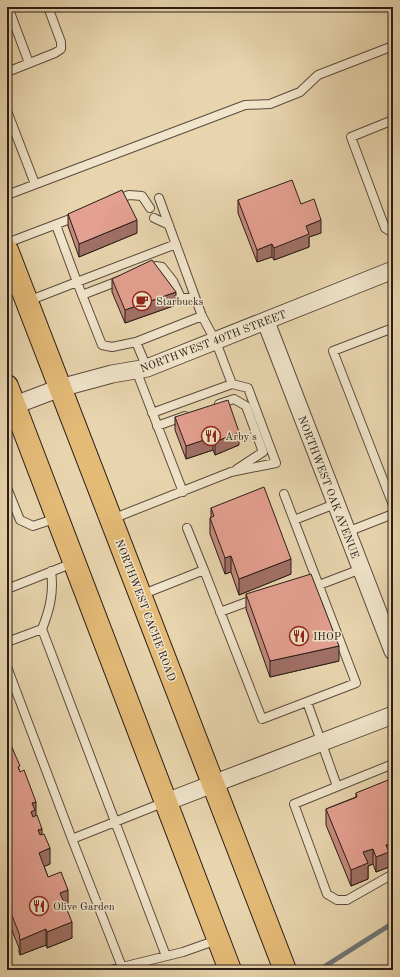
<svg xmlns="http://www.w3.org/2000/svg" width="400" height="977" viewBox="0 0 400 977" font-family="'Old Standard TT',serif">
	<rect width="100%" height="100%" fill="#e8d5ae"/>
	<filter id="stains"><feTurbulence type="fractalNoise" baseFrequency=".005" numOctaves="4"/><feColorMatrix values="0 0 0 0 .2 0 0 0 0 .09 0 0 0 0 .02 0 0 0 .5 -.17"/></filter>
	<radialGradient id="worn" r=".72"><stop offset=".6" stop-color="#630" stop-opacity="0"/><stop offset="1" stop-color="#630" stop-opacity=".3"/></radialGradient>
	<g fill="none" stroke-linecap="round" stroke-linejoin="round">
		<!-- stream -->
		<path stroke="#707877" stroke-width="5" d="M319,970L393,923"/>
		<defs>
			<path id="lane" d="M8,7L29,63
				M7,72L55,53L61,49V42L48,7
				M7,111L35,184
				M393,120L351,137L385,228L393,233
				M7,195L245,105L270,104L300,92L318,75L393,46
				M115,200L129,195L142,196L150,208
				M154,218L169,225
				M56,225L77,282L176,244
				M7,243L78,216
				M148,270L156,266L162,267L173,281L181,298H195
				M82,295L121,280
				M28,301L77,282L102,345L112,347L136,342
				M393,328L333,351L393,505
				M147,368L136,342L202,316
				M136,370L183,492
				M219,404L234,399L246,406L263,452L237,469
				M152,413L232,384
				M157,426L185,416
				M7,488L20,520L33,526L57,518
				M112,519L231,472L276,463L248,388L232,384L216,342L202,316L159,198
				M294,520L335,504
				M187,528L204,570
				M347,532L393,514
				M319,585L361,569
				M7,589L73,563
				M141,595L204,570L262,719L356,683L284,494
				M220,612L255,599
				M42,629C50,609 54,592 51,571
				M7,642L42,629L166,956
				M7,667L72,839
				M307,702L337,786
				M393,764L294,804L327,894L337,900H347L393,874
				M122,967L72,839L165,802
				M110,970L183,952L217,940"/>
			<path id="street" d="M266,322L393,651
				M7,408L60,388L112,374L147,368L393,270
				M166,802L393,715"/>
			<path id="primary" d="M7,250L285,970
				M7,386L230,970"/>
		</defs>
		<!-- lane casing -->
		<use href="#lane" stroke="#5a4b3d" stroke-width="10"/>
		<!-- street casing -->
		<use href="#street" stroke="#5a4b3d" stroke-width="19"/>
		<!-- primary casing -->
		<use href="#primary" stroke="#2a1d17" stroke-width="24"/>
		<!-- lane -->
		<use href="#lane" stroke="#f0e4ca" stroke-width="8"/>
		<!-- street -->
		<use href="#street" stroke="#f0e4ca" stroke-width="17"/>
		<!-- primary -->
		<use href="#primary" stroke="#e4ba77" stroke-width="22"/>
	</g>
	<!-- wall -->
	<path fill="#c48a7d" stroke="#2a1d17" d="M238,200L301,204L321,233L309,237V247L274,260L272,257L257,262L238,213Z
		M68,214L137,233L79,257L68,226Z
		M112,279L176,305L125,323L112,292Z
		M175,417L239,445L215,455L213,450L186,459L175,430Z
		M211,508L291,574L239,595L231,572L225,574L210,534V518L211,517Z
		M246,594L339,661L270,677L246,609Z
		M7,736L36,816L42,835L50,864L44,866L48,877L68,906L65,907L72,938L47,948L46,945L20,955L19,952V948L7,918Z
		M356,793L389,860V867L376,872L373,864L368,866V879L351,886L326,825V809L356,797Z"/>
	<!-- shaded-wall -->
	<path fill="#a07066" stroke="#2a1d17" d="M137,220V233L79,257V244Z
		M321,220V233L309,237V247L274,260V248L306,226Z
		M272,244V257L257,262V250Z
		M176,292V305L125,323V310Z
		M239,432V445L215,455V442Z
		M213,437V450L186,459V446Z
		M231,556V572L225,574V558Z
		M291,559V574L239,595V579Z
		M339,646V661L270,677V661Z
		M36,802V817L35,826L31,812L32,803Z
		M42,829V844L38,830Z
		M393,843V858L389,860V867L376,872V857L386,845Z
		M50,848V864L39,869V853Z
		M373,849V864L368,866V879L351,886V870L363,852Z
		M68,890V906L60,909V893Z
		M72,922V938L47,948V932Z
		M46,929V945L20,955V940Z"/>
	<!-- building -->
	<path fill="#e4a091" stroke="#2a1d17" d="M292,180L301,204L314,199L321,220L306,226L309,234L274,248L272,244L257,250L238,200Z
		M122,190L137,220L79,244L68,214Z
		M152,260L176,292L125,310L112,279Z
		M228,400L239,432L215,442L213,437L186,446L175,417Z
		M264,487L291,559L239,579L231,556L225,558L210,518L214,516L211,508Z
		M311,574L339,646L270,661L246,594Z
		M7,736L20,766L18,767L20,772L24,770L36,802L32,803L35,810L31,812L33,817L37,815L42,829L38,830L40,835L44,834L50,848L39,853L48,877L61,872L68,890L60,893L72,922L47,932L46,929L20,940L19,937L20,936L7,903Z
		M393,778V843L386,845L389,852L376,857L373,849L363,852L368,863L351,870L326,809L357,797L356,793Z"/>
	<!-- icons -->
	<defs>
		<symbol id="cafe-ring" viewBox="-11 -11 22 22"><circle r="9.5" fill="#f0e4ca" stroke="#8f2418" stroke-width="1.5"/><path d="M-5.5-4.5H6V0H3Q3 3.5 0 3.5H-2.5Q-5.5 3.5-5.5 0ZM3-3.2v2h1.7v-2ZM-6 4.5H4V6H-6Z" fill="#8f2418"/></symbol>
		<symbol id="restaurant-ring" viewBox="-11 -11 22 22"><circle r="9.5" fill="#f0e4ca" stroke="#8f2418" stroke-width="1.5"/><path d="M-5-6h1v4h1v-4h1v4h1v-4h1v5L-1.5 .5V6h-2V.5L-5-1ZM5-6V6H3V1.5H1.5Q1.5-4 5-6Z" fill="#8f2418"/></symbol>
	</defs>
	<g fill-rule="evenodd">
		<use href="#cafe-ring" x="131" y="290" width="22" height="22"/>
		<use href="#restaurant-ring" x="200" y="425" width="22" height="22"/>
		<use href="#restaurant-ring" x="288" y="625" width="22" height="22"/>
		<use href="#restaurant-ring" x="28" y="895" width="22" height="22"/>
	</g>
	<g text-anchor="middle" stroke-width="3" stroke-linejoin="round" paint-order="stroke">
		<!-- poi labels -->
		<g font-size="11" fill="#2a1d17" stroke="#f0e4ca" text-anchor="start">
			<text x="156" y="305">Starbucks</text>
			<text x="225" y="440">Arby's</text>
			<text x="313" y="640">IHOP</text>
			<text x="53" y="910">Olive Garden</text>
		</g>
		<!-- street labels -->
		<g font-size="11" fill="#2a1d17" stroke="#f0e4ca">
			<text transform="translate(213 341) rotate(-21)" y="4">NORTHWEST 40TH STREET</text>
			<text transform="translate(329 487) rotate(69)" y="4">NORTHWEST OAK AVENUE</text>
			<text transform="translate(146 610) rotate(69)" y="4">NORTHWEST CACHE ROAD</text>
		</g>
	</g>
	<!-- margin -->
	<rect width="400" height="977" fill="none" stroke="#e8d5ae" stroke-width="24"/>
	<rect x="8" y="8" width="384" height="961" fill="none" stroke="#2a1d17" stroke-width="2"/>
	<rect x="12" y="12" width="376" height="953" fill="none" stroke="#2a1d17"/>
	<rect width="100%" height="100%" filter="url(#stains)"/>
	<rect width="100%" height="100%" fill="url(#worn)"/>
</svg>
